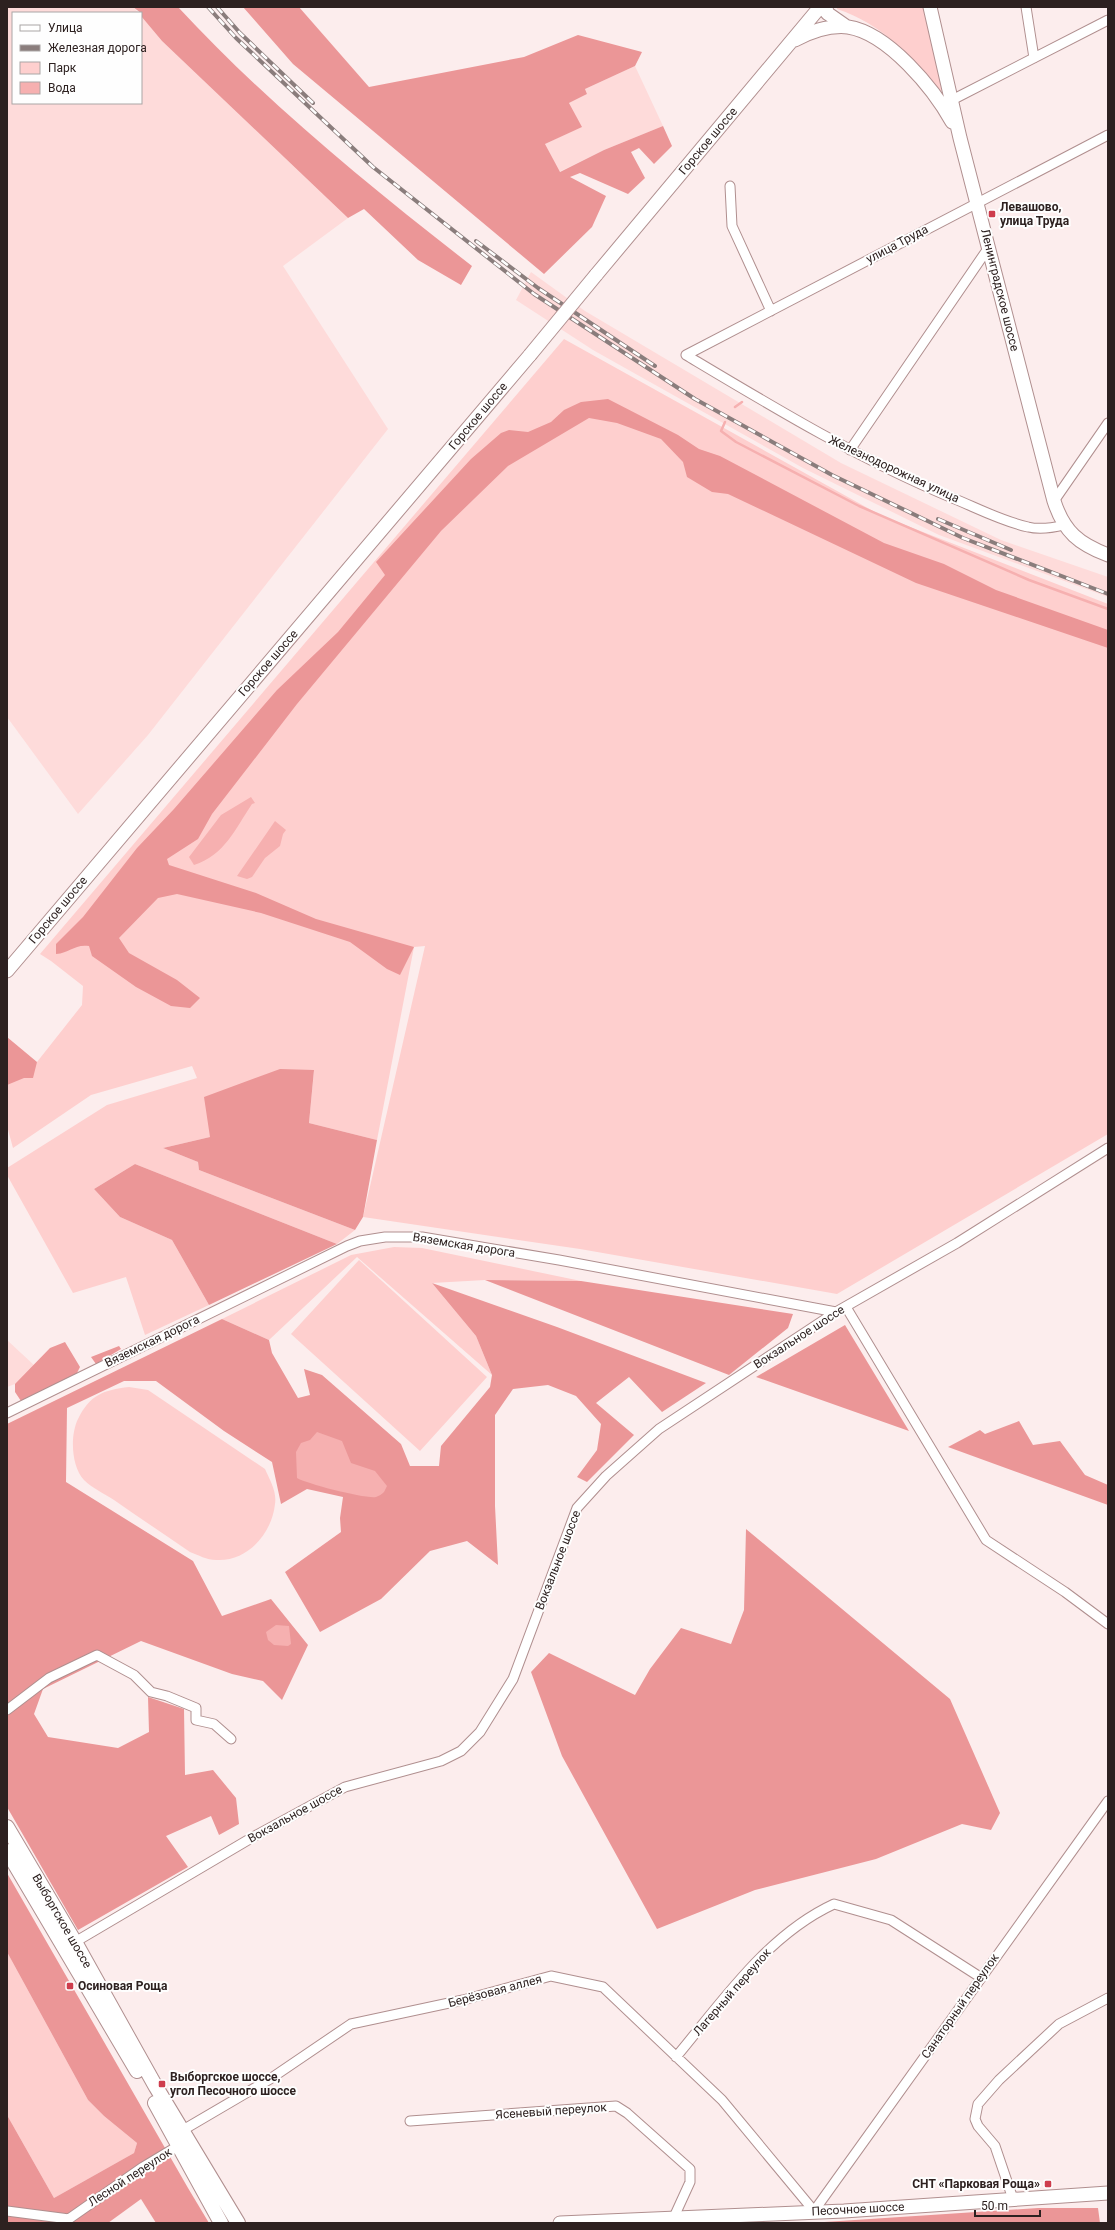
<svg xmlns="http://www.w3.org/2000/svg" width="1115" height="2230" viewBox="0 0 1115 2230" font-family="Roboto,sans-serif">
	<rect width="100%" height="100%" fill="#fceded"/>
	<!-- built -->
	<path fill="#fedbda" d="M7,7H133L139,13H13V103H141V16L162,41L348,218L283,266L388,429L148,735L78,814L7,717Z
		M635,66L663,126L604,150L559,172L545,144L581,127L569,103L587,94L585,89Z
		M531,272L585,311L841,463L1001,540L1108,577V597L939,535L803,468L593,350L516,300Z
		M7,1340L35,1366L17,1386L15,1384L7,1387Z"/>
	<!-- green -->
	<path fill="#fecfce" d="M837,7H924L943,89L940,92C910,56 883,24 837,9Z
		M564,339L882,516L1108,604V1134L837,1294L580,1249L363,1217L425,946L414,947L377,1140L309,1123L314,1071L210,1137L163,1148L198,1162L199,1170L355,1230L337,1244L135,1164L94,1189L120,1217L172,1240L209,1305L145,1335L126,1277L73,1293L7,1175V1168L107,1105L197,1078L192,1066L91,1095L13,1148L7,1126V1084L37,1062L82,1005L83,986L51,961L40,954Z
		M394,1247L422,1248L581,1281L485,1280L432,1283L476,1336L492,1375L357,1257L269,1340L222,1319L351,1255Z
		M359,1260L487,1377L420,1451L291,1334Z
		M129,1387L148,1390L265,1469C270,1480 277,1492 275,1504C272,1533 248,1562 216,1560C207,1560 198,1555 190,1552C165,1535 140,1518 114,1500C105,1494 92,1488 84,1480C71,1466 70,1435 78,1419C90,1395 103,1390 129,1387Z
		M7,1952L88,2100L104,2116L137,2143L134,2153L54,2198L7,2115Z"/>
	<!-- forest -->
	<path fill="#eb9697" d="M133,7H178C267,103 369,186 472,266L461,285L418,260L364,209L348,218L162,41L141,16V13Z
		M243,7H299L369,87L524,57L578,35L642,52L635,66L585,89L587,94L569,103L582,127L545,144L560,172L604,150L663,126L672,146L654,164L639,148L631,152L645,178L628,194L580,173L570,177L606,196L592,227L544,274L293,64Z
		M608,399L678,435L699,449L720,456L884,543L944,564L996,590L1108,630V648L916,583L728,494L712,492L687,477L683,462L661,439L617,423L589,418L508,466L441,531L297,704L212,814L198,839L167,859L169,865L256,893L316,919L414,947L400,975L387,969L350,942L261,913L177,894L158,898L119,938L129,953L177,980L200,998L190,1008L171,1006L136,987L92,956L89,946C74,944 70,953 56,954V944L83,917L137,848L174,809L277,690L338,632L385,575L376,562L471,459L501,433L509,430L528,432L551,422L564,410L581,402Z
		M7,1037L37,1062L33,1078H24L7,1085Z
		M280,1069L314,1070L309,1123L377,1140L363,1217L355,1230L199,1170L198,1162L163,1148L210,1137L204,1097Z
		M135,1164L337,1244L209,1305L172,1240L120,1217L94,1189Z
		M485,1280L581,1281L793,1314L788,1328L729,1375Z
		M432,1283L557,1327L706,1383L662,1412L629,1377L596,1403L634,1435L587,1482L577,1477L597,1450L601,1424L576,1396L548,1385L513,1389L495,1415V1506L498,1565L467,1541L430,1551L381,1599L320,1632L285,1572L341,1532L340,1518L343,1497L307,1489L281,1504L272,1462L224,1431L156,1381H124L67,1408L66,1482L193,1561L222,1616L271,1599L308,1645L282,1700L263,1681L232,1674L141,1641L43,1689L34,1714L48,1737L118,1748L149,1732L148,1697L184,1709L185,1775L213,1770L236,1798L239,1824L219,1835L211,1816L166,1836L188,1867L78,1930L7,1807V1424L222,1319L269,1340L272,1353L298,1398L310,1395L304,1369L322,1375L401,1444L410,1466H439L441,1446L490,1387L492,1375L476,1336Z
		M845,1325L909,1431L756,1377Z
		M65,1342L80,1367L76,1375L21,1401L15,1392V1384L50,1348Z
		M119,1346L121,1349L96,1364L91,1357Z
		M1019,1421L1033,1445L1060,1441L1085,1475L1108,1485V1505L948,1447L980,1430L985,1434Z
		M746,1529L950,1699L1000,1813L991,1830L962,1824L876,1859L755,1890L657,1929L562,1756L531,1672L549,1653L635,1695L650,1669L681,1628L731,1644L744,1610Z
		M7,1873L188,2188L209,2223H156L141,2199L108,2223H7V2115L54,2198L134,2153L137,2143L104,2116L88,2100L7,1952Z
		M1038,2208H1098L1100,2223H809Z"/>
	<!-- water -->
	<path fill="#f6b0b0" d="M251,797L255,803L252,804C235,829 225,855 194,865L189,857L221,815Z
		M275,821L286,830L283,834L280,846L265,858L252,877L247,879L237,876Z
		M317,1432L342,1441L351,1463L375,1471L387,1486L384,1492C382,1494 379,1496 376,1497C366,1499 307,1484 297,1478L296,1452L301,1443L310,1440Z
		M276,1625L289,1626L291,1644L288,1646L274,1645L268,1640L266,1632Z"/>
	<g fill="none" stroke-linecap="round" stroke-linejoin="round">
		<!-- stream -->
		<path stroke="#f6b0b0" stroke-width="2.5" d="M735,407L742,402
			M725,422L721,431L736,442L859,506L1029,580L1108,609"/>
		<defs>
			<path id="street" d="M1026,7L1034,58
				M952,100L1108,20
				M730,186L732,226L771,311
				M686,355L1108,135
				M686,355C773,407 857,458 950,497C975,507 1001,521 1028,527C1040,530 1052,528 1064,525
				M850,450L989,247
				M1054,501L1108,423
				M846,1307L986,1540L1065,1592L1108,1624
				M7,1413L347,1246L360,1241L385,1237H422L559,1260L836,1312
				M7,1710L49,1678L97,1655L134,1675L151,1692L167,1696L196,1708V1720L214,1724L231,1739
				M75,1942L253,1837L345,1787L441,1761L461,1751L480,1732L513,1679L577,1508L606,1476L659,1429L836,1312L957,1243L1108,1148
				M676,2057C722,2002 767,1935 834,1904L891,1920L980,1977
				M410,2121L616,2106L627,2113L690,2169V2182L674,2217
				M183,2130L270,2079L351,2024L463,2000L551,1976L603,1987L722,2100L814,2211L1108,1801
				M1013,2199L995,2146L978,2126L975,2119L978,2104L999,2080L1059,2024L1108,1998
				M7,2211L69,2219
				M63,2223L143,2167L178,2146"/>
			<path id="secondary" d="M826,7L827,13L847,27
				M930,7L960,138L1054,501C1064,532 1079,544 1108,555
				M795,40C810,32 830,25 848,27C888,33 934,89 952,122
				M596,275L820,7
				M7,971L530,355
				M560,2223L844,2211L1108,2193"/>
			<path id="primary" d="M7,1827L75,1942L156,2087L238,2223
				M7,1851L137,2071
				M155,2103L221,2223"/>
		</defs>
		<!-- street casing -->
		<use href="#street" stroke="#b08f8f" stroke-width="11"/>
		<!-- secondary casing -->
		<use href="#secondary" stroke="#b08f8f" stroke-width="15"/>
		<!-- primary casing -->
		<use href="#primary" stroke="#b08f8f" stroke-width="16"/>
		<!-- street -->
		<use href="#street" stroke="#fff" stroke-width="9"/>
		<!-- secondary -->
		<use href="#secondary" stroke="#fff" stroke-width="13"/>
		<!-- primary -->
		<use href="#primary" stroke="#fff" stroke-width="14"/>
		<defs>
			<path id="rail" d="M208,7L236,38L373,167L534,294L695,399L832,475L963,538L1108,594
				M217,7L240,33L313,103
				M476,241L538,288L655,366
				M938,519L1011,550"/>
		</defs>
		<!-- rail casing -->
		<use href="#rail" stroke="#8a7d7c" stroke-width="4"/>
		<!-- rail -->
		<use href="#rail" stroke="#fefefe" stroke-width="2.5" stroke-dasharray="8" stroke-linecap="butt"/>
		<defs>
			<path id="secondary-bridge" d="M530,355L596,275"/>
		</defs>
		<!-- secondary-bridge casing -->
		<use href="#secondary-bridge" stroke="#b08f8f" stroke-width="15" stroke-linecap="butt"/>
		<!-- secondary-bridge -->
		<use href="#secondary-bridge" stroke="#fff" stroke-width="13"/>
	</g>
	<!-- markers -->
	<g fill="#ce3d4d" stroke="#fefefe" stroke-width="1.5">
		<rect x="988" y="210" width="8" height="8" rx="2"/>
		<rect x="66" y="1982" width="8" height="8" rx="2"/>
		<rect x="158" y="2080" width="8" height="8" rx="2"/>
		<rect x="1044" y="2180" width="8" height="8" rx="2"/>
	</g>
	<g text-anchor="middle" stroke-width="4" stroke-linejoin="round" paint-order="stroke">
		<!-- street labels -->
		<g font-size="12" fill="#2d2120" stroke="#fefefe">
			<text transform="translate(708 141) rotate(-50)" y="4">Горское шоссе</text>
			<text transform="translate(897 244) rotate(-28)" y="4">улица Труда</text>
			<text transform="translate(1000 290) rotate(76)" y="4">Ленинградское шоссе</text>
			<text transform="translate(478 416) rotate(-50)" y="4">Горское шоссе</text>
			<text transform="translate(894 469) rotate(25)" y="4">Железнодорожная улица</text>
			<text transform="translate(268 663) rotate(-49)" y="4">Горское шоссе</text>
			<text transform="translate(58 910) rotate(-50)" y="4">Горское шоссе</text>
			<text transform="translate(464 1245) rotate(9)" y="4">Вяземская дорога</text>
			<text transform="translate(799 1337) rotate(-33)" y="4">Вокзальное шоссе</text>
			<text transform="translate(152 1341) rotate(-26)" y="4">Вяземская дорога</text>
			<text transform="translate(558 1560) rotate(-69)" y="4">Вокзальное шоссе</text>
			<text transform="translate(295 1814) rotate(-29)" y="4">Вокзальное шоссе</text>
			<text transform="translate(62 1921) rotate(60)" y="4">Выборгское шоссе</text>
			<text transform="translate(495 1991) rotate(-15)" y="4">Берёзовая аллея</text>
			<text transform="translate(732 1992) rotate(-49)" y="4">Лагерный переулок</text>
			<text transform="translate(960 2006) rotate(-55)" y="4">Санаторный переулок</text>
			<text transform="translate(551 2111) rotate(-4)" y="4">Ясеневый переулок</text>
			<text transform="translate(130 2177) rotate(-33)" y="4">Лесной переулок</text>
			<text transform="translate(858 2209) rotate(-3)" y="4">Песочное шоссе</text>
		</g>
		<!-- poi labels -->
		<g font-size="12" font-weight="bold" fill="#2d2120" stroke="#fefefe" text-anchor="start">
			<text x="1000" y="211">Левашово,<tspan x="1000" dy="14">улица Труда</tspan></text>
			<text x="78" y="1990">Осиновая Роща</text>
			<text x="170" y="2081">Выборгское шоссе,<tspan x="170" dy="14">угол Песочного шоссе</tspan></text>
			<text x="1040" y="2188" text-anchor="end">СНТ «Парковая Роща»</text>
		</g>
	</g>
	<!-- border -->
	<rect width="1115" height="2230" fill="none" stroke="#2d2120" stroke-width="16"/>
	<!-- legend -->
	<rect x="12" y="12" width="130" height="92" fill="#fefefe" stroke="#aaa6a5"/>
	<rect x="20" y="25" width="20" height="6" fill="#ffffff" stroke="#aaa6a5"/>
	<text x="48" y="32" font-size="12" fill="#2d2120">Улица</text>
	<rect x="20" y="45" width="20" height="6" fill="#8a7d7c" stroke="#aaa6a5"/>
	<text x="48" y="52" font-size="12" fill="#2d2120">Железная дорога</text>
	<rect x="20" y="62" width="20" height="12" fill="#fecfce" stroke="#aaa6a5"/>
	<text x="48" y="72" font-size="12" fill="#2d2120">Парк</text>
	<rect x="20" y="82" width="20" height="12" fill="#f6b0b0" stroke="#aaa6a5"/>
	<text x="48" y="92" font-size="12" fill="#2d2120">Вода</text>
	<!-- scale -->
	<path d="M975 2210v6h65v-6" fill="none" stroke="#2d2120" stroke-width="2"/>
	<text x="981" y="2210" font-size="12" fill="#2d2120" stroke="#fefefe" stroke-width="3" paint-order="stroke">50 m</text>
</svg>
